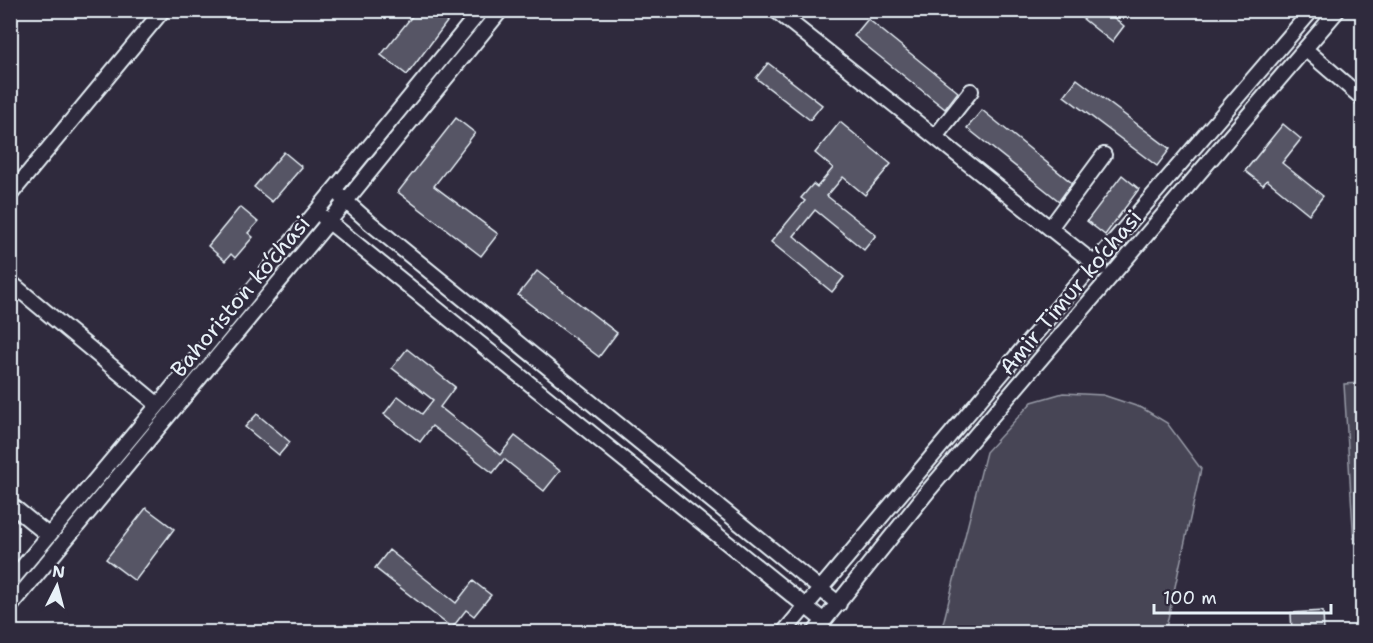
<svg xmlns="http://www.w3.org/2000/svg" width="1373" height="643" viewBox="0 0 1373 643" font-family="'Shantell Sans',sans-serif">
	<rect width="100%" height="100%" fill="#2f2a3d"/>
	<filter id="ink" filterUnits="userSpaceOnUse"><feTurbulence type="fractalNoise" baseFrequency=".0167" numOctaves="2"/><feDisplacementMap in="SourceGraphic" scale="12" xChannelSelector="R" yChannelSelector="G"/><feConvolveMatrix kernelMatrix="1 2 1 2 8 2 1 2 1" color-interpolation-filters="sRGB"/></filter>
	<g filter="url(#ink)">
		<!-- green -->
		<path fill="#464455" stroke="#979aa6" stroke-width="1.5" d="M1362,383V543H1354L1344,384Z
			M1063,393L1103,395L1142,408L1167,423L1201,469L1165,632H941L986,452L1032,402Z"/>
		<!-- building -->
		<path fill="#575565" stroke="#e8f1f8" stroke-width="1.5" d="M417,10H456L407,75L381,55Z
			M1072,10H1105L1124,26L1112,42Z
			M868,19L958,92L945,109L854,36Z
			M768,63L822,105L810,120L756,78Z
			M1077,79L1170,149L1157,166L1064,96Z
			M982,110L1072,183L1059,201L967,128Z
			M456,118L475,133L434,186L498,234L481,256L398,192Z
			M840,122L891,164L865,195L843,177L827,196L876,235L864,250L815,210L794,236L844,277L832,292L771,242L805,201L801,198L813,184L817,187L833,168L815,153Z
			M1283,124L1301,139L1282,163L1323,196L1309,214L1267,180L1263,185L1245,171Z
			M284,152L302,167L272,202L254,187Z
			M1122,175L1139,189L1105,235L1087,221Z
			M240,207L258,222L248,233L253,237L235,258L231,254L225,261L208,246Z
			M537,271L617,333L599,357L518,295Z
			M407,349L455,387L440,407L500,455L515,436L560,471L544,491L504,459L493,473L432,426L420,442L384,414L398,396L422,414L433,400L392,368Z
			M257,414L290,442L279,455L245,427Z
			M146,508L174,529L135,581L106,559Z
			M389,550L456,603L473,581L491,595L474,616L466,610L452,628L375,568Z
			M1323,611L1324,633H1292L1291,613Z"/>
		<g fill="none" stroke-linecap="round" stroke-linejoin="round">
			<defs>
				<path id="minor" d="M775,10L1100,268
					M1305,49L1362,98
					M935,137L971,91
					M10,195L163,10
					M340,196L369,222L839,604
					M323,217L824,621
					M1050,228L1104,155
					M10,282L158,405
					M10,504L48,535
					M10,582L158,405L481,10
					M10,607L346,201L501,10
					M784,632L1095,263L1312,10
					M815,632L928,491L1338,10"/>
			</defs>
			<!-- minor casing -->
			<use href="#minor" stroke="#e8f1f8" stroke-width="18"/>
			<!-- minor -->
			<use href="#minor" stroke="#2f2a3d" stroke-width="14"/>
		</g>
	</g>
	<g text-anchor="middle" stroke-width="4.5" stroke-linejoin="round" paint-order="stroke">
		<!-- street labels -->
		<g font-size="22" fill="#e8f1f8" stroke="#2f2a3d">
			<text transform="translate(1070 292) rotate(-50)" y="8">Amir Timur ko‘chasi</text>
			<text transform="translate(240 296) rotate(-50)" y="8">Bahoriston ko‘chasi</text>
		</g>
	</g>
	<!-- margin -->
	<rect width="1373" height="643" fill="none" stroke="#2f2a3d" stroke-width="36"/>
	<rect x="18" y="18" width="1337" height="607" fill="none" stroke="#e8f1f8" stroke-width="2" filter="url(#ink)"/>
	<!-- north arrow -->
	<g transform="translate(57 586) rotate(6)" stroke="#2f2a3d" stroke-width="4.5" paint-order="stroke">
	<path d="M0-4.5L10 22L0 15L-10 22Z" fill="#e8f1f8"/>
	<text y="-9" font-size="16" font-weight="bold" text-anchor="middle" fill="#e8f1f8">N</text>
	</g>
	<!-- scale -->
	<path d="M1154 604v9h177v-9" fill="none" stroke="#e8f1f8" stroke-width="3"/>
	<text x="1163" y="604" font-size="18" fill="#e8f1f8" stroke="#2f2a3d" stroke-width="4.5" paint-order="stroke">100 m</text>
</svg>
